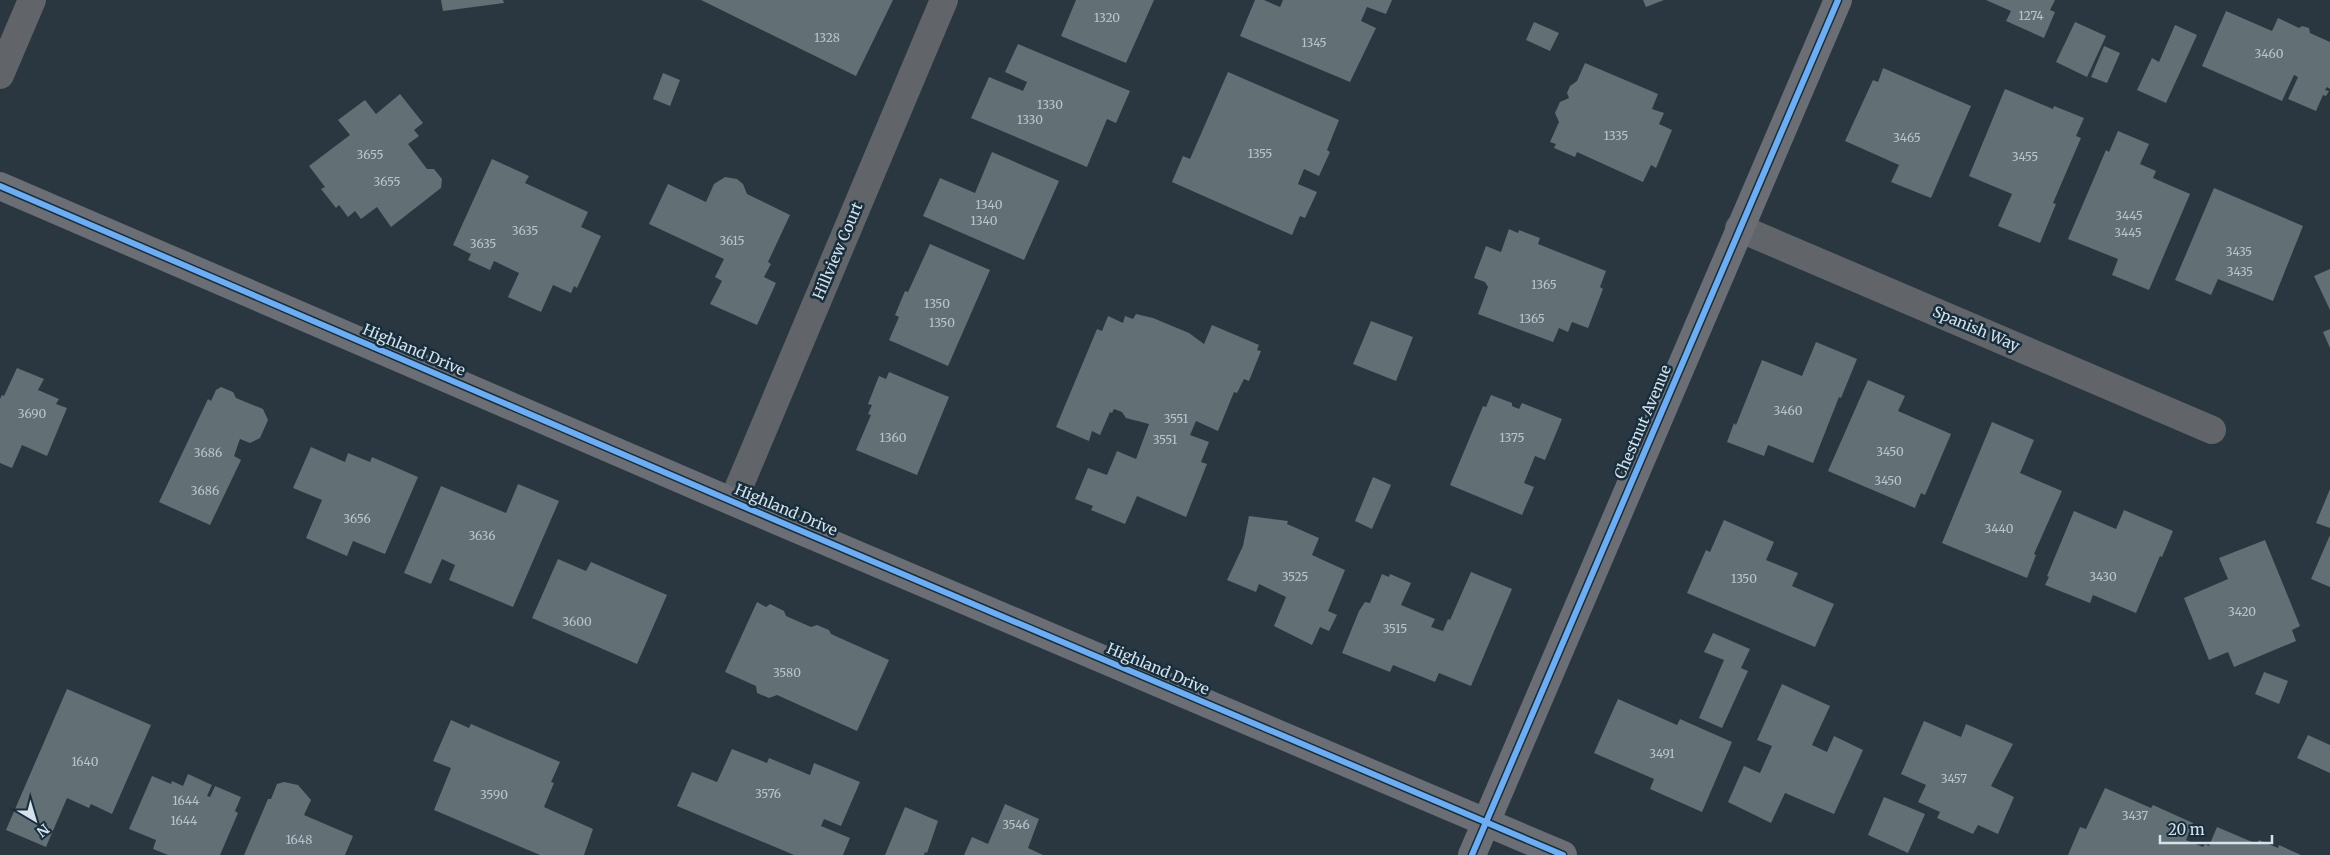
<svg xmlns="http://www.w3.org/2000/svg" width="2330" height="855" viewBox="0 0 2330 855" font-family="Merriweather,serif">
	<rect width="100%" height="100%" fill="#2a3740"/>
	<!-- building -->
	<path fill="#626f74" d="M441,0H503L504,3L443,11Z
		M701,0H893L856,76Z
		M1076,0H1154L1126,63L1061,36Z
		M1255,0H1264L1280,7L1283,0H1392L1386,14L1367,7L1361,21L1376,28L1350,82L1240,36Z
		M1643,0H1664L1646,7Z
		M1986,0H2055L2050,10L2055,12L2044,38L2006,21L2011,11Z
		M2226,11L2272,31L2278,18L2299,28L2302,26L2309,28L2310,33L2330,42V89L2327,87L2325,90L2329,91L2326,96L2323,95L2316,111L2288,99L2298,77L2294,75L2282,101L2202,66Z
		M1534,22L1559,33L1550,51L1526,40Z
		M2075,22L2106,36L2087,77L2056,62Z
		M2175,25L2197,35L2166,103L2137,90L2152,58L2159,62Z
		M1018,44L1130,91L1116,123L1107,119L1087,167L971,118L989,77L1023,91L1027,82L1005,72Z
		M2104,46L2120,53L2107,83L2091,77Z
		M1585,63L1658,94L1652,109L1664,113L1659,124L1672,130L1656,168L1651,165L1643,182L1577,152L1575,157L1554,148L1556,144L1550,142L1559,122L1555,113L1560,102L1569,98L1567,93L1570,86L1577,81Z
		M1883,68L1971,106L1931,198L1891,182L1899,165L1845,141L1873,80L1878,82Z
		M1228,72L1339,120L1327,150L1330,152L1319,176L1304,169L1298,184L1317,192L1305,218L1300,216L1292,235L1172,182L1183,156L1190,159Z
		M663,73L680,80L670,106L653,99Z
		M2005,89L2053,109L2054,106L2084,118L2076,136L2081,138L2053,203L2056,204L2040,243L1998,226L2012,194L1969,176Z
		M400,94L423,123L414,130L419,136L408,144L427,169H434L442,179L441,188L391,227L377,207L361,219L355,211L348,217L339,205L336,208L321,189L325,187L309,166L350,135L338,120L365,100L376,114Z
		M2118,131L2149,144L2140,164L2156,171L2153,178L2190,194L2149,290L2112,275L2118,259L2068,239L2106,150L2109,152Z
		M992,152L1059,181L1024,260L923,216L940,178L975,193Z
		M492,159L529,176L525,183L588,212L581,227L601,236L577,288L574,286L571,293L553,285L541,312L508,297L519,273L494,261L490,270L468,260L471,254L453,245Z
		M725,177L737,179L743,184L747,194L790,215L768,262L771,264L764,277L776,283L757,325L710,304L722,281L715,277L724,259L649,224L668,184L706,202L714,184Z
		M2214,188L2303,226L2273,301L2218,279L2211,295L2175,280Z
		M1509,229L1518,233L1519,230L1540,238L1538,244L1606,271L1600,287L1603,289L1588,328L1572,322L1568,332L1559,328L1553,342L1478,314L1488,287L1485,282L1474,278L1486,246L1501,252Z
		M930,244L990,270L948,366L889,340L899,317L895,315L905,291L908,292Z
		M2330,269V310L2314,276Z
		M1136,314L1153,318L1189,333L1204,344L1212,325L1259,345L1257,350L1261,351L1249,381L1244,379L1237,393L1234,392L1218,431L1196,421L1190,435L1209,442L1201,462L1207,464L1186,517L1137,496L1125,524L1091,510L1093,506L1075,499L1088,468L1107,475L1117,451L1136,459L1149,424L1126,418L1122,412L1114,409L1112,413L1110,412L1100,435L1092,431L1089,441L1056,427L1097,329L1102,331L1108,316L1123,323L1125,316L1133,319Z
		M1371,321L1413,337L1396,381L1353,364Z
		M2330,329V348L2323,332Z
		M1816,342L1857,359L1841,398L1839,397L1813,463L1768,445L1764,456L1727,442L1734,423L1736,425L1762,360L1802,376Z
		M17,368L44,379L38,390L59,399L56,404L67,408L47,456L22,445L12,468L0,463V399L2,395L4,396Z
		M889,372L949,397L917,475L856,450L871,415L868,414L872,405L868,404L879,376L886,379Z
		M1868,380L1905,396L1898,411L1951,434L1925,495L1921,493L1915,508L1828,471Z
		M221,387L233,392L236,398L263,409L268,420L260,438L250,443L240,439L234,456L241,460L210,525L159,502L208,399L211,401L216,390Z
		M1491,395L1512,403V406L1519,409L1522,403L1562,419L1545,460L1535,456L1524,483L1534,487L1522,515L1450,485L1483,406L1486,407Z
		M1992,422L2034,440L2020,473L2062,491L2034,554L2036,555L2027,578L1942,543Z
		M311,447L345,462L348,453L370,462L372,457L418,477L385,554L353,541L347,556L306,538L322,500L293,488Z
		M1373,477L1391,485L1372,529L1355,521Z
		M518,484L559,501L513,607L449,580L455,565L442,559L431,584L404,573L441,486L506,513Z
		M2330,489V528L2316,523Z
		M2124,510L2173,531L2162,557L2160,556L2136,613L2093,595L2090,603L2045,585L2049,577L2047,576L2074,511L2116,529Z
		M1249,516L1288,521L1287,524L1319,538L1312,555L1345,570L1328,611L1337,615L1329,631L1320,627L1312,645L1274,626L1286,597L1259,584L1256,592L1227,580L1243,546Z
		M1724,520L1774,542L1766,560L1798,573L1792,586L1834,604L1815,647L1687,593L1706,550L1710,552Z
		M2330,535V587L2311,579Z
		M2265,540L2300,626L2292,630L2296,641L2234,667L2228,652L2209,660L2184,598L2228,579L2219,558Z
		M558,559L586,571L591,562L667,595L637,664L532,618Z
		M1471,572L1512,589L1471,686L1439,673L1435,682L1393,665L1390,672L1342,653L1359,611L1365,602L1370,603L1382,574L1389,577L1390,574L1411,583L1401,605L1435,619L1431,627L1443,631L1448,619L1450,620Z
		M757,602L766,607L770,604L784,611L786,616L811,627L817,625L829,630L831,634L889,660L857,731L777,695L769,698L757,693L756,686L725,672Z
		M1713,633L1750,649L1741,668L1748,671L1722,728L1699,718L1724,660L1704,652Z
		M2264,672L2288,681L2279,704L2255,694Z
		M1782,684L1830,706L1812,745L1827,752L1834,736L1863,750L1834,814L1785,793L1771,823L1728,802L1744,766L1760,773L1772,746L1757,740Z
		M67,689L151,725L112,814L91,804L89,808L67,798L46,847L6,830Z
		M1618,699L1677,725L1680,719L1732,742L1702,812L1650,789L1654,779L1594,753Z
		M451,720L469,728L471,724L560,762L551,782L554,783L544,807L593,829L584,855H540L434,810L451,768L433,761Z
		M1924,721L1961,737L1966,724L2013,744L1991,786L2014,797L1998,834L1978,825L1973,834L1937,818L1940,812L1918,802L1926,785L1901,774Z
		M2308,735L2330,745V773L2297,758Z
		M732,749L767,763L769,758L810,775L814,763L860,782L841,826L824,819L821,826L850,838L843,855H794L677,806L692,772L717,782Z
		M188,774L212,785L207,796L210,797L215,786L241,797L235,811L238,813L220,855H168L153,849L156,840L129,829L152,776L171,784L172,781L183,786Z
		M284,782L298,785L311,800L304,815L353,836L345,855H244L268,799H271L277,784Z
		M2105,788L2151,808L2153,805L2193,823L2186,840L2203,847L2205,844L2209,846L2217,827L2257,844L2259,840L2278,848L2279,845L2301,855H2068L2080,827L2086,829Z
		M1884,797L1925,814L1908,853L1868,835Z
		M1005,804L1039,819L1028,848L1043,855H964L972,837L988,844Z
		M905,807L938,821L927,853L925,852L924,855H885Z"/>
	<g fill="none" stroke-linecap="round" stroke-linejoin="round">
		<!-- street -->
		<path stroke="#616469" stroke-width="28" d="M0,75L32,0
			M1739,228L2212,430
			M733,501L944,0"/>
		<!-- secondary -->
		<path stroke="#6b6e74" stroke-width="28" d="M0,186L752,510L1563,855
			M1472,855L1838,0"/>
		<defs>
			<path id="cycleway" d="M0,186L752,510L1563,855
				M1472,855L1838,0"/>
		</defs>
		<!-- cycleway casing -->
		<use href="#cycleway" stroke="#182e3d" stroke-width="9"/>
		<!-- cycleway -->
		<use href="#cycleway" stroke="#6dadf4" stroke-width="6"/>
	</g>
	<g text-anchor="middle" stroke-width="5" stroke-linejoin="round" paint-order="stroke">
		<!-- number labels -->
		<g font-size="12" fill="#b8c5ce">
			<text x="2031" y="20">1274</text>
			<text x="1107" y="22">1320</text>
			<text x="827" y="42">1328</text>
			<text x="1314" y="47">1345</text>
			<text x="2269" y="58">3460</text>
			<text x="1050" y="109">1330</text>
			<text x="1030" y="124">1330</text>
			<text x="1616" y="140">1335</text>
			<text x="1907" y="142">3465</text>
			<text x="1260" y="158">1355</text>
			<text x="370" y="159">3655</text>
			<text x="2025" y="161">3455</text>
			<text x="387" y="186">3655</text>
			<text x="989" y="209">1340</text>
			<text x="2129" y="220">3445</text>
			<text x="984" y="225">1340</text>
			<text x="525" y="235">3635</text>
			<text x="2128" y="237">3445</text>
			<text x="732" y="245">3615</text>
			<text x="483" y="248">3635</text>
			<text x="2239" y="256">3435</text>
			<text x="2240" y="276">3435</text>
			<text x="1544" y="289">1365</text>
			<text x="937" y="308">1350</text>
			<text x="1532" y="323">1365</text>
			<text x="942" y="327">1350</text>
			<text x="1788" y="415">3460</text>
			<text x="32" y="418">3690</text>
			<text x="1176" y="423">3551</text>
			<text x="893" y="442">1360</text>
			<text x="1512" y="442">1375</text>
			<text x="1165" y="444">3551</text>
			<text x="1890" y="456">3450</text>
			<text x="208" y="457">3686</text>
			<text x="1888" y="485">3450</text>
			<text x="205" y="495">3686</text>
			<text x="357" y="523">3656</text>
			<text x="1999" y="533">3440</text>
			<text x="482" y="540">3636</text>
			<text x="1295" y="581">3525</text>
			<text x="2103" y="581">3430</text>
			<text x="1744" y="583">1350</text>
			<text x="2242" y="616">3420</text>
			<text x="577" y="626">3600</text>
			<text x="1395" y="633">3515</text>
			<text x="787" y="677">3580</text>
			<text x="1662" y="758">3491</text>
			<text x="85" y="766">1640</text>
			<text x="1954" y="783">3457</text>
			<text x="768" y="798">3576</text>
			<text x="494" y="799">3590</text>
			<text x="186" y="805">1644</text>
			<text x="2135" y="820">3437</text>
			<text x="184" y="825">1644</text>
			<text x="1016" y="829">3546</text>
			<text x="299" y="844">1648</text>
		</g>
		<!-- street labels -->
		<g font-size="15" fill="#d5e2ec" stroke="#182e3d">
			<text transform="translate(838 251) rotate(-67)" y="5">Hillview Court</text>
			<text transform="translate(1976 329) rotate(23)" y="5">Spanish Way</text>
			<text transform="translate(414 350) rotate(23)" y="5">Highland Drive</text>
			<text transform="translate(1643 422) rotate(-67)" y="5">Chestnut Avenue</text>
			<text transform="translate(786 510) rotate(23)" y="5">Highland Drive</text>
			<text transform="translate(1158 669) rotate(23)" y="5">Highland Drive</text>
		</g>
	</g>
	<!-- north arrow -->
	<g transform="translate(35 820) rotate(142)" stroke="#182e3d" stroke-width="4" paint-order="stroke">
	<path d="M0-4L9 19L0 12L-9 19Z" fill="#d5e2ec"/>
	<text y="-8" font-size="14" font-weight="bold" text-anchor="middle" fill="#d5e2ec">N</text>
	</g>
	<!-- scale -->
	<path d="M2160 835v8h112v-8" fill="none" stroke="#d5e2ec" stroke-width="2.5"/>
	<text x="2168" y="835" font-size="15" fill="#d5e2ec" stroke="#182e3d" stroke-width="4" paint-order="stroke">20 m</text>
</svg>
